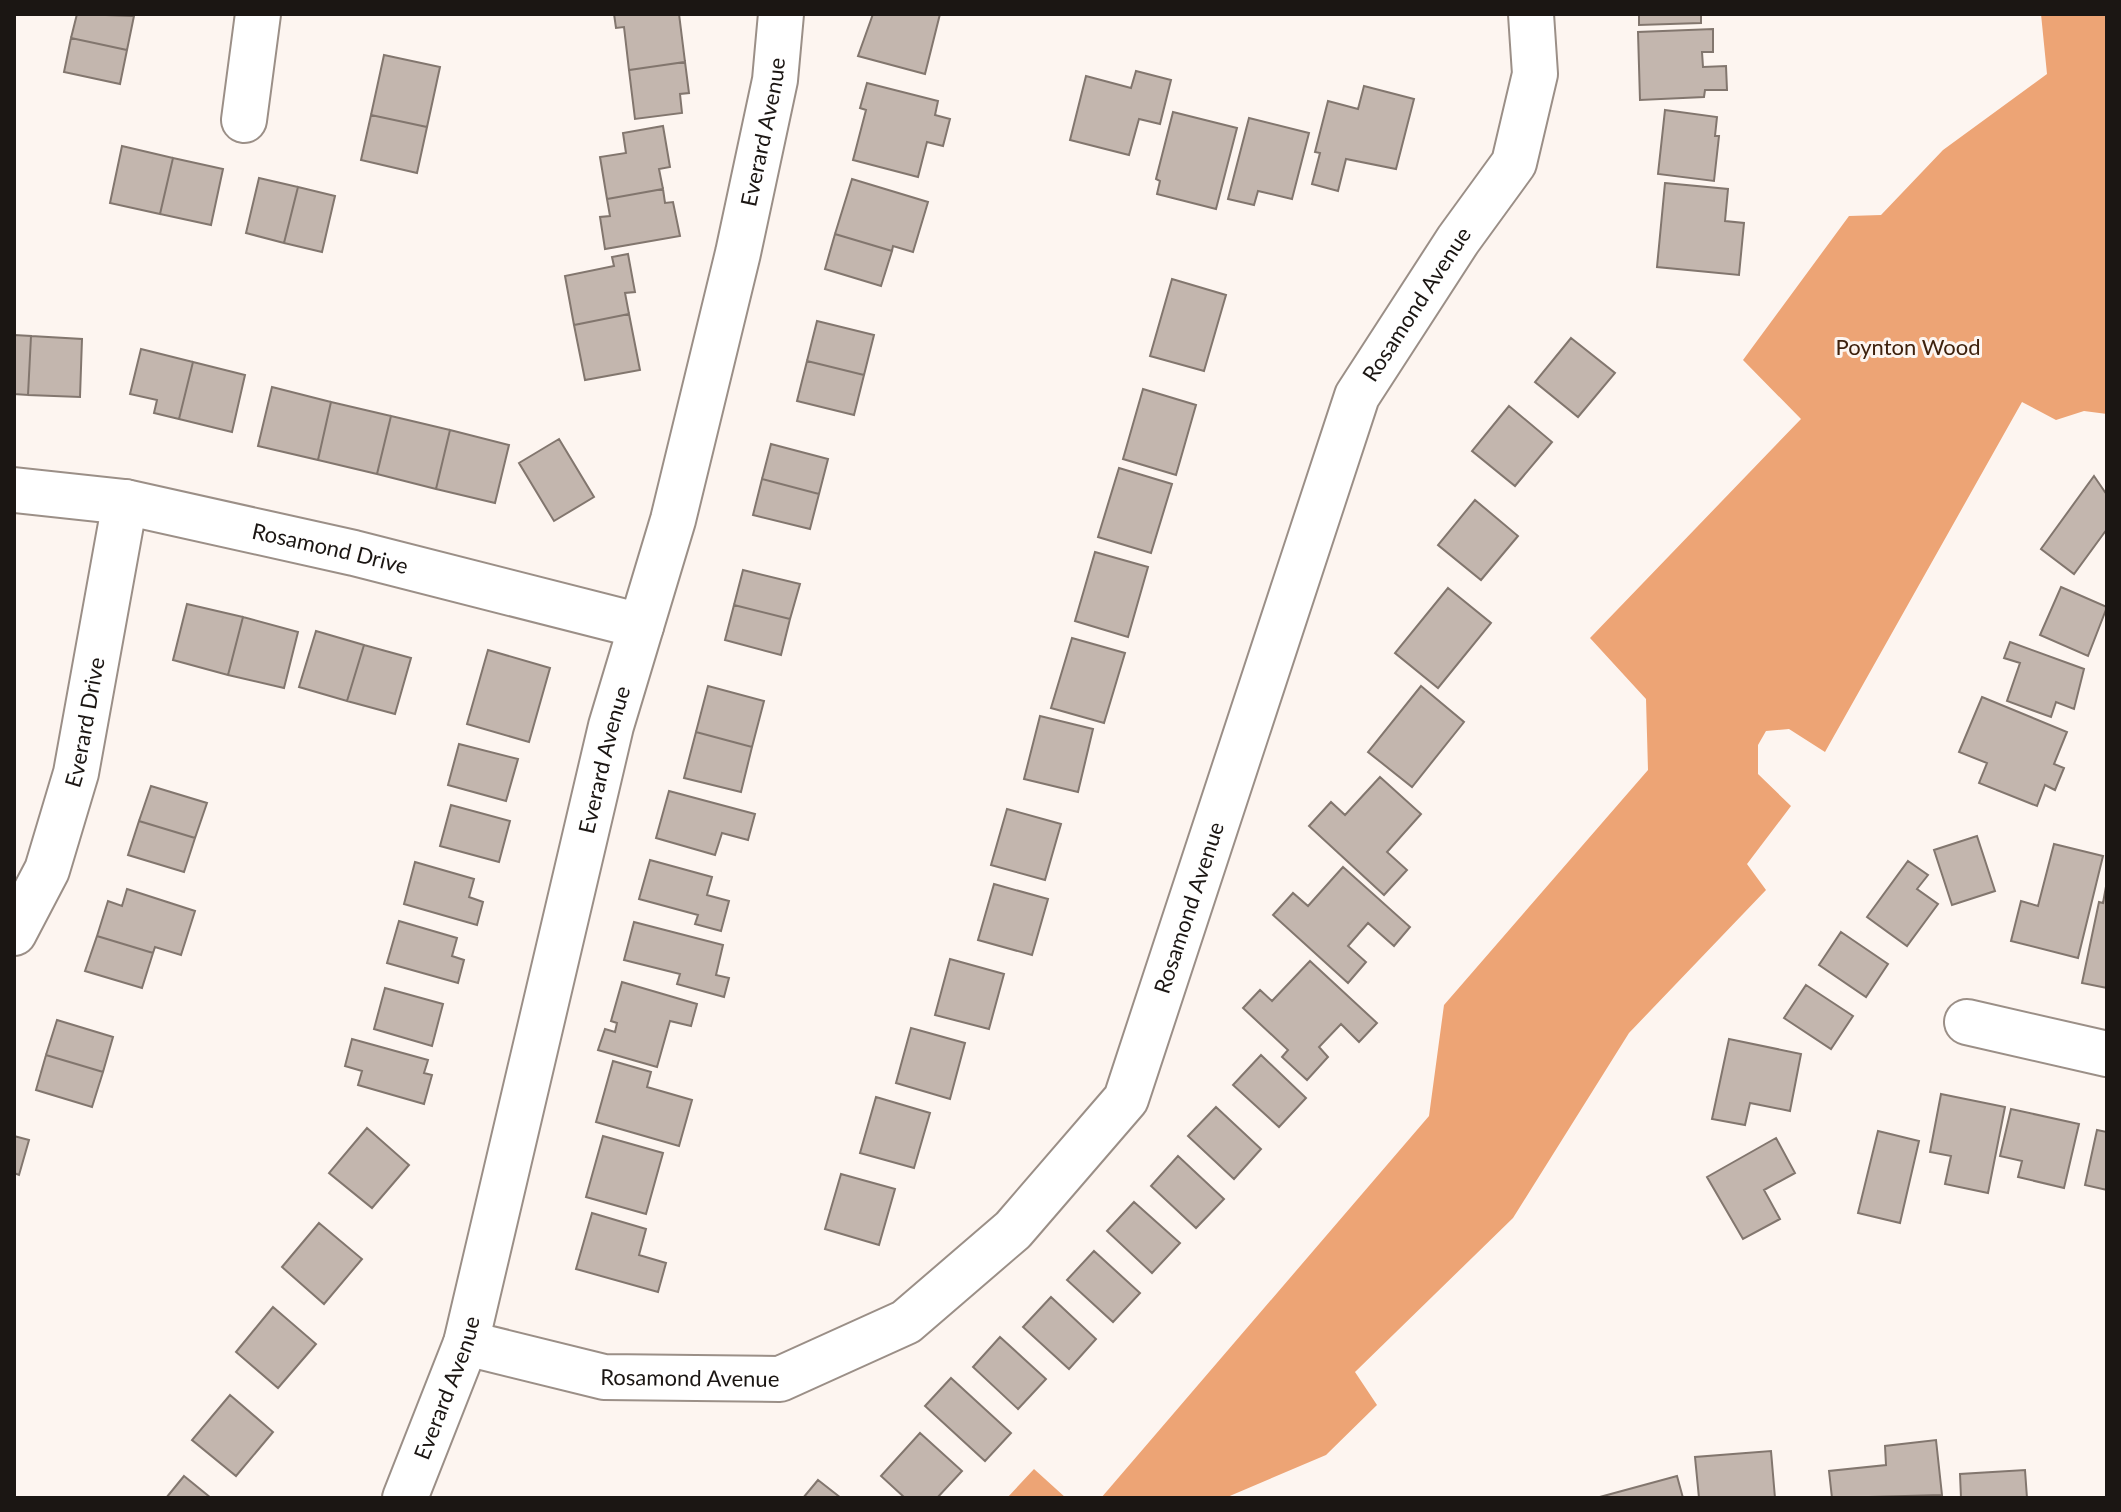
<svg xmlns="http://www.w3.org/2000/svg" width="2121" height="1512" viewBox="0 0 2121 1512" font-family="Lato,sans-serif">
	<rect width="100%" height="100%" fill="#fdf5f0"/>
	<!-- forest -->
	<path fill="#eda475" d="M2041,14H2107V414L2084,411L2056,420L2022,402L1825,752L1789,729L1766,731L1758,745V774L1791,806L1747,864L1766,890L1629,1033L1513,1218L1355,1372L1377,1405L1326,1455L1225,1498H1101L1429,1116L1444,1005L1648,770L1646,699L1590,638L1801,419L1743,360L1849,216L1881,215L1943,150L2047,74Z
		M1034,1469L1066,1498H1007Z"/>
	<!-- building -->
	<path fill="#c3b6ae" stroke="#82766e" stroke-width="2" d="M77,14L134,16L127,50L71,38Z
		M614,14H679L685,62L629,70L624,27L616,28Z
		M873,14H940L925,74L858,56Z
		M1639,14H1701V23L1639,25Z
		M1713,29V52H1702L1703,67L1726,66L1727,90H1705L1704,97L1640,100L1638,32Z
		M71,38L127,50L120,84L64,72Z
		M384,55L440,67L427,127L371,115Z
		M685,62L689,93L680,94L682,113L635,119L629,70Z
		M1136,71L1171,80L1160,124L1139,119L1129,155L1070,140L1086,76L1131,88Z
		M867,83L938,101L935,115L950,119L943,146L927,142L918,177L853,160L866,110L860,108Z
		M1364,86L1414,99L1396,169L1346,159L1338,191L1312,184L1320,153L1315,152L1328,101L1358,109Z
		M1665,110L1717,117L1715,136H1719L1714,181L1658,174Z
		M1173,112L1237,128L1216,209L1157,194L1160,181L1156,179Z
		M371,115L427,127L417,173L361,160Z
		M1249,118L1309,133L1292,199L1258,191L1254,205L1228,199Z
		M663,126L670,167L659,169L663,189L607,199L600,157L626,153L623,133Z
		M122,146L173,158L160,214L110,203Z
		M173,158L223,169L211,225L160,214Z
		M259,178L298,187L284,243L246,233Z
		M852,179L928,202L913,252L893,246L892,251L835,234Z
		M1665,183L1728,189L1725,221L1744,223L1739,275L1657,267Z
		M298,187L335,196L322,252L284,243Z
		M663,189L665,203L673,202L680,236L605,249L600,217L610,216L607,199Z
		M835,234L892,251L881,286L825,269Z
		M628,254L635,292L625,293L629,314L574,325L565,276L614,266L612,257Z
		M1172,279L1226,295L1204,371L1150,356Z
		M629,314L640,370L585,380L574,325Z
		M817,321L874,335L864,375L807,361Z
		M14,335L31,336L28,395L14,394Z
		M31,336L82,339L80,397L28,395Z
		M1571,338L1615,373L1578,417L1535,382Z
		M141,349L193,362L179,419L154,413L157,400L130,394Z
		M807,361L864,375L854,415L797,401Z
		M193,362L245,375L232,432L179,419Z
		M272,387L331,402L318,460L258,446Z
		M1143,389L1196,405L1176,475L1123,459Z
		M331,402L391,416L377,474L318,460Z
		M1509,406L1552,442L1515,486L1472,451Z
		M391,416L450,430L436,489L377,474Z
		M450,430L509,445L495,503L436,489Z
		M559,439L594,497L554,521L519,463Z
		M771,444L828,459L819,494L762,479Z
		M1119,468L1172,484L1151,553L1098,537Z
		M2094,476L2107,495V529L2074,574L2041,549Z
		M762,479L819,494L810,529L753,515Z
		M1475,500L1518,536L1481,580L1438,545Z
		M1095,552L1148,567L1128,637L1075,621Z
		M743,570L800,584L790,619L734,605Z
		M2061,587L2107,607L2088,656L2040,635Z
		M1448,588L1491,623L1438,688L1395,653Z
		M187,604L243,617L228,675L173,660Z
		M734,605L790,619L781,655L725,640Z
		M243,617L298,632L284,688L228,675Z
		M316,631L364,645L347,701L299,687Z
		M1072,638L1125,653L1104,723L1051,708Z
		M2010,642L2084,669L2074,709L2056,702L2051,717L2007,701L2020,663L2004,658Z
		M364,645L411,658L395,714L347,701Z
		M488,650L550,668L529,742L467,724Z
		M708,686L764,701L752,747L696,732Z
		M1421,686L1464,722L1412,787L1368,752Z
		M1982,697L2067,732L2054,764L2064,768L2055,790L2045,785L2037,806L1979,783L1987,763L1959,752Z
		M1040,716L1093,729L1078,792L1024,779Z
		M696,732L752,747L741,792L684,778Z
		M459,744L518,759L506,801L448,785Z
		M1380,777L1421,814L1387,852L1407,870L1384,895L1309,826L1331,802L1345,815Z
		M151,786L207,803L195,838L139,821Z
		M669,791L755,814L748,840L722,833L715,855L656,838Z
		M451,805L510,821L499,862L440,846Z
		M1007,809L1061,824L1045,880L991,865Z
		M139,821L195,838L184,872L128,855Z
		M1977,836L1995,891L1952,905L1934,850Z
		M2054,844L2103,856L2078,958L2011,941L2021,901L2038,906Z
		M650,860L712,877L707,895L729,901L721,931L695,924L698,915L639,899Z
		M1908,861L1928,875L1917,889L1938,904L1907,946L1867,917Z
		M415,862L474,879L469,897L483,902L477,925L404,904Z
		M1343,867L1410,927L1394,946L1368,923L1348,946L1366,962L1348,983L1273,915L1293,893L1308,906Z
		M2107,881V988L2082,983L2099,902L2103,903Z
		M994,884L1048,899L1032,955L978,940Z
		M127,889L195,911L181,955L155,947L153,953L97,936L108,901L122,906Z
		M399,921L457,938L452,956L464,960L458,983L387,963Z
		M634,922L723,945L716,975L729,978L724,997L677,984L680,974L624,960Z
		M1841,932L1888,964L1866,997L1819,965Z
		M97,936L153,953L142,988L85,971Z
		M950,959L1004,974L989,1029L935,1015Z
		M1310,961L1377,1023L1359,1042L1341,1024L1319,1047L1328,1057L1307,1080L1282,1057L1288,1050L1243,1008L1260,990L1272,1001Z
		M622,982L697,1004L691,1026L670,1021L657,1067L598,1050L605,1029L615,1032L617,1023L611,1021Z
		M1806,985L1853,1016L1831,1049L1784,1018Z
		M385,988L443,1004L432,1046L374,1029Z
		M57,1020L113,1037L103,1072L46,1055Z
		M911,1028L965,1043L950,1099L896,1083Z
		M352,1039L428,1060L424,1073L432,1075L424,1104L358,1085L362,1071L345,1066Z
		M1729,1039L1801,1054L1790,1111L1750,1103L1745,1125L1712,1119Z
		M46,1055L103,1072L92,1107L36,1090Z
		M1261,1055L1306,1098L1279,1127L1233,1085Z
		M613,1061L651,1072L647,1087L692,1100L679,1146L596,1122Z
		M1941,1094L2005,1107L1988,1193L1945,1184L1951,1156L1930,1152Z
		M876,1097L930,1113L914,1168L860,1153Z
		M1216,1107L1261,1149L1234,1179L1188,1136Z
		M2011,1109L2079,1124L2064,1188L2018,1177L2022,1161L2000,1156Z
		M367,1128L409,1165L372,1208L329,1173Z
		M2097,1130L2107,1132V1190L2085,1185Z
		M1878,1131L1919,1141L1900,1223L1858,1213Z
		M14,1136L29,1140L19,1175L14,1173Z
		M603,1136L663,1153L646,1214L586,1197Z
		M1776,1138L1795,1173L1764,1190L1780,1219L1743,1239L1707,1177Z
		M1178,1156L1224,1199L1196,1228L1151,1186Z
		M841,1174L895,1189L879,1245L825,1229Z
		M1134,1202L1180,1243L1152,1273L1107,1231Z
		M592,1213L646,1229L639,1255L666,1263L658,1292L576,1269Z
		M319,1223L362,1259L324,1304L282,1267Z
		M1094,1251L1140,1293L1113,1322L1067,1280Z
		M1051,1297L1096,1339L1069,1369L1023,1327Z
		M273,1307L316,1344L278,1388L236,1352Z
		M1000,1337L1046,1379L1018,1409L973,1367Z
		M951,1378L1011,1433L985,1461L925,1406Z
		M230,1395L273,1432L236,1476L192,1440Z
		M920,1433L962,1471L937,1498H905L881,1476Z
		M1936,1440L1942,1495L1832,1498L1829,1471L1886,1465L1885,1446Z
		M1771,1451L1775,1498H1699L1695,1457Z
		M2025,1470L2027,1498H1961L1960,1474Z
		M184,1476L211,1498H166Z
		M1677,1476L1683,1498H1596Z
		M818,1480L841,1498H803Z"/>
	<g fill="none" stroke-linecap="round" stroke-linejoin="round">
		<defs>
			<g id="minor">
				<path d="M244,120L258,14"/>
				<path id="s1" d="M14,490L125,502L354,553L641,626"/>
				<path id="s2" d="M14,933L47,870L76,773L125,502"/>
				<path d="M1967,1022L2107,1054"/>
				<path id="s3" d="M466,1343L604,1377L780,1379L906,1322L1013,1230L1126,1099L1357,396L1458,240L1514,163L1535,74L1531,14"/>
				<path id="s4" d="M405,1498L466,1343L611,726L673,520L738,253L775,80L781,14"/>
			</g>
		</defs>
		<!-- minor casing -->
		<use href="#minor" stroke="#9b8f87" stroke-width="48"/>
		<!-- minor -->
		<use href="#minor" stroke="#fff" stroke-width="44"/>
	</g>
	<g text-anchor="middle" stroke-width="6" stroke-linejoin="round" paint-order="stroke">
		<!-- street labels -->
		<g font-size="22" fill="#1b1613" stroke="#fdf5f0">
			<text dy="8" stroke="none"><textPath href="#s4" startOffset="1414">Everard Avenue</textPath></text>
			<text dy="8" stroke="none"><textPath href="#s3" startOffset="1620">Rosamond Avenue</textPath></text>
			<text dy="8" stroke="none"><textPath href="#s1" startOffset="322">Rosamond Drive</textPath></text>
			<text dy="8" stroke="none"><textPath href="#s2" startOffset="224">Everard Drive</textPath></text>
			<text dy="8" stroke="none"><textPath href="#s4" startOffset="766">Everard Avenue</textPath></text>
			<text dy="8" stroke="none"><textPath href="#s3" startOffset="972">Rosamond Avenue</textPath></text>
			<text dy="8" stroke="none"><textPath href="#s3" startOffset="228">Rosamond Avenue</textPath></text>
			<text dy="8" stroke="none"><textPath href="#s4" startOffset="118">Everard Avenue</textPath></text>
		</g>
		<!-- park labels -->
		<g font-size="22" fill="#3e210d" stroke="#fdf5f0">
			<text x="1908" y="355">Poynton Wood</text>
		</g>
	</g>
	<!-- border -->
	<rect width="2121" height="1512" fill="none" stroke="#1b1613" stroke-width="32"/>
</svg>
